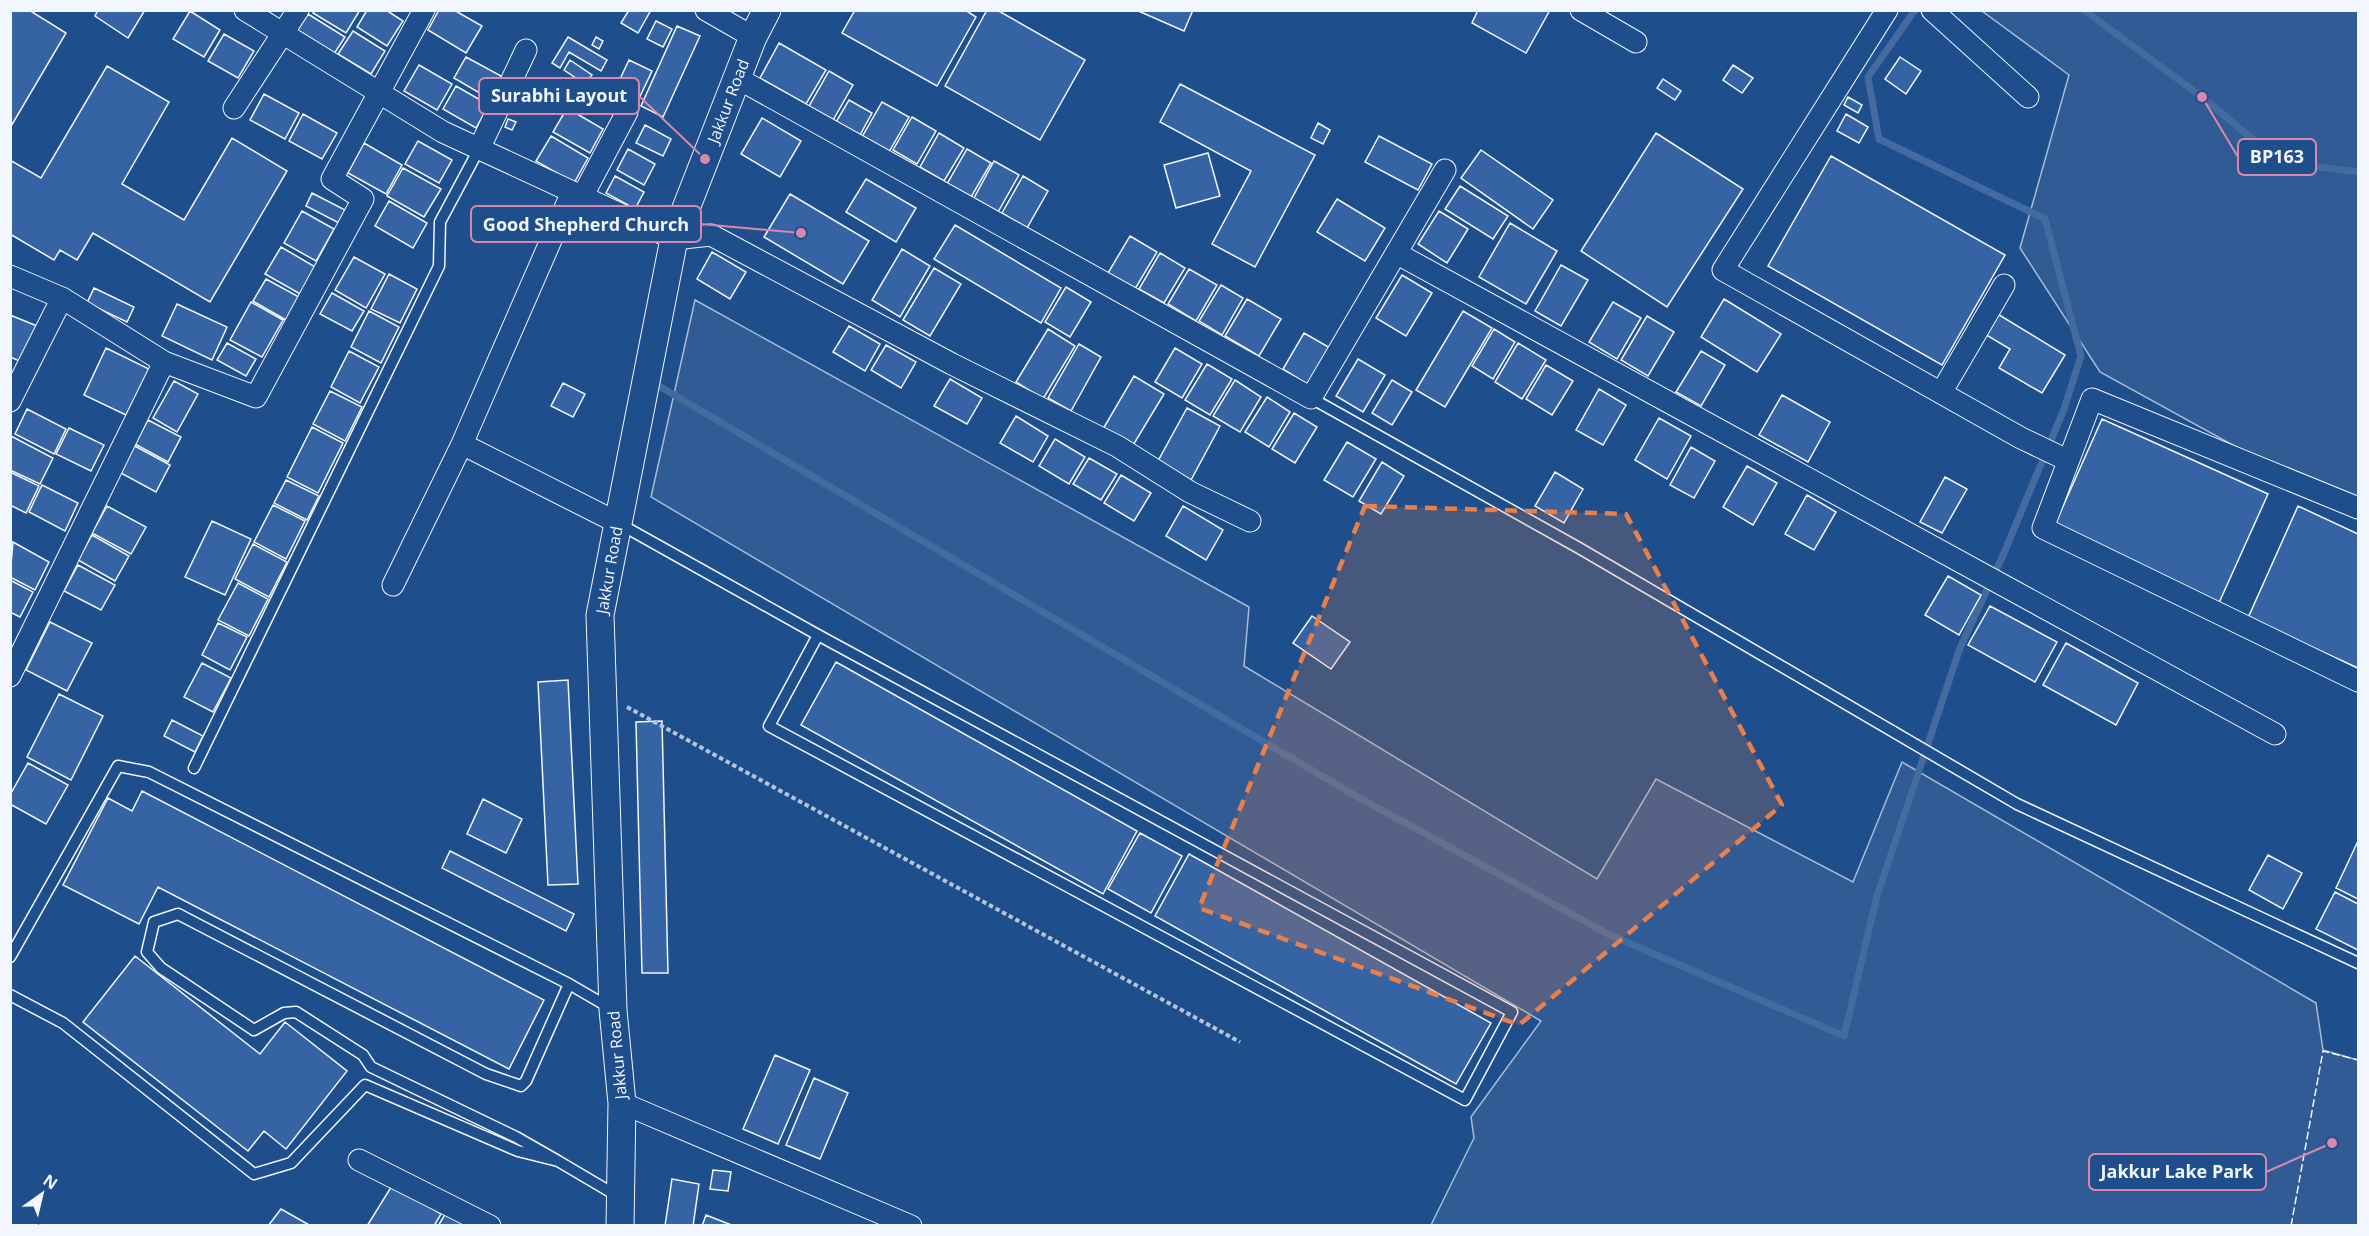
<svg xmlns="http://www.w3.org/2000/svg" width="2369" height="1236" viewBox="0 0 2369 1236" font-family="'Open Sans',sans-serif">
	<rect width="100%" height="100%" fill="#1f4e8c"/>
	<!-- built -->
	<path fill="#305b95" stroke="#a8bbd7" stroke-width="1.5" d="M1982,11H2358V514L2100,372L2020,248L2069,75Z
		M695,300L1249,607L1244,666L1597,879L1656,779L1853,882L1902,762L2316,1003L2323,1050L2358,1060V1225H1431L1474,1138L1471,1117L1541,1021L651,497Z"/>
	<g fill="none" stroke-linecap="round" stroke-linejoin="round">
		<!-- stream -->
		<path stroke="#446ba0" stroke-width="7" d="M2084,10L2202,97L2280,162L2358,172
			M659,386L1356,796L1608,934L1844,1036L1877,896L1960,648L2004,553L2064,409L2081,356L2045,219L1879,139L1868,77L1915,10"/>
	</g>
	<!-- building -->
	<path fill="#3563a3" stroke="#f2f6ff" stroke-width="1.5" d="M10,10H29L66,33L10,128Z
		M98,10H145L128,38L95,16Z
		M315,10H360L346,33L313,13Z
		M367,10H386L403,21L387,46L357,27Z
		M439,10H454L482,26L466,53L428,30Z
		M629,10H651L638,33L621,23Z
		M855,10H965L976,17L937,86L842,33Z
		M987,10H997L1085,60L1040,140L945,86Z
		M1136,10H1193L1184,31Z
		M1478,10H1550L1526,53L1472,23Z
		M190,11L220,30L204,57L173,39Z
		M308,14L345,37L334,54L297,31Z
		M656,21L672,29L663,47L647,39Z
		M677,26L700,36L663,117L641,106Z
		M353,31L385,51L371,74L338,54Z
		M224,34L254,51L238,78L208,61Z
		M568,37L607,60L601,71L569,52L560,68L552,63Z
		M596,37L603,41L599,49L592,45Z
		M779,43L826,70L806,104L760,78Z
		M466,57L501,76L488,98L454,78Z
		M1900,57L1921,71L1906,94L1885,79Z
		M570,60L592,75L585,84L564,70Z
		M629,60L652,71L635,107L612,96Z
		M419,65L452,84L437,110L404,91Z
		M1733,65L1753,78L1742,93L1723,80Z
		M107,66L169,102L122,184L184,220L232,138L287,171L210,302L93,233L77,260L60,250L54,260L10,234V160L41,178Z
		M829,71L853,85L832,122L808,108Z
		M1663,79L1681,91L1675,100L1657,88Z
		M1180,84L1315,155L1255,267L1212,244L1251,171L1160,122Z
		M456,86L489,105L476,128L443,109Z
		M264,94L299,113L285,139L250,120Z
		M1848,97L1862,105L1858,113L1844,105Z
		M849,100L872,113L860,135L836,122Z
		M882,102L909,117L889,152L862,137Z
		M567,108L603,129L590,153L553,132Z
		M303,114L337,133L322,159L289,141Z
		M1846,114L1868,127L1859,143L1837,131Z
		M912,117L936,131L917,164L893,150Z
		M762,118L801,141L780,177L741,154Z
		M508,119L516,122L512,130L505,127Z
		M1318,123L1330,130L1323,144L1311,138Z
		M645,125L671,139L663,156L636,143Z
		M939,133L964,148L944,181L920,167Z
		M1656,133L1743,189L1667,307L1581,251Z
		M551,136L588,158L574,183L536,161Z
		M1379,136L1432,164L1418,190L1365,162Z
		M418,141L452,160L439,183L405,164Z
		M364,143L402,165L386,194L348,173Z
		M628,149L655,164L644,185L617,170Z
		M967,149L991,163L971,197L947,184Z
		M1481,150L1553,200L1533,229L1461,178Z
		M1208,153L1220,196L1176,208L1164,165Z
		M1831,156L2005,255L1942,365L1768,266Z
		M994,161L1019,175L998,212L974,198Z
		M403,168L441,189L424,217L387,196Z
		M615,176L644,192L635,209L606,193Z
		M1023,176L1048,191L1027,228L1002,213Z
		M866,179L916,208L896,242L846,212Z
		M1460,186L1508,216L1493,239L1445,209Z
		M312,193L347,211L341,224L306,206Z
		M790,194L869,241L843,284L764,237Z
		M1337,199L1385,228L1365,261L1317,232Z
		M389,201L427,223L413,248L375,226Z
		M302,211L334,229L316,261L284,243Z
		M1439,211L1468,229L1447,263L1418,244Z
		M1510,223L1557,251L1526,304L1479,277Z
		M955,225L1061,288L1041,323L934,259Z
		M1130,236L1157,252L1135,289L1108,273Z
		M281,247L317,268L302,295L265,274Z
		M902,249L930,266L900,317L872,300Z
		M712,252L746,272L730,299L697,279Z
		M1160,253L1185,268L1164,303L1139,289Z
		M354,257L385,274L366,308L335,290Z
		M1561,265L1588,280L1561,326L1535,311Z
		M934,268L961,284L930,336L903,320Z
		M1189,269L1217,285L1196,321L1168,304Z
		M389,274L417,289L400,323L371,309Z
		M1402,275L1432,293L1406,336L1376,318Z
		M266,279L299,297L286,320L253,301Z
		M1221,285L1243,298L1222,335L1199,321Z
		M1066,287L1091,302L1070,337L1045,322Z
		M94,288L134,307L127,322L87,303Z
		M332,293L364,311L352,331L320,314Z
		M1247,299L1281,319L1259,356L1225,336Z
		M1724,299L1781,334L1757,372L1701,337Z
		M251,302L283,320L262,357L230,340Z
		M1613,302L1641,318L1617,359L1589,342Z
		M177,304L227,327L212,360L162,336Z
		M369,311L399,327L381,363L351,347Z
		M1463,311L1492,328L1445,407L1416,390Z
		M1996,313L2065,355L2042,393L1999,368L2010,349L1983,333Z
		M10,315L37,326L22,362L10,357Z
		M1647,316L1674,332L1648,376L1621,360Z
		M849,326L880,344L865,371L833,352Z
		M1048,329L1075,346L1043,399L1016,382Z
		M1494,329L1515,342L1493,379L1472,366Z
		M1304,333L1332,349L1310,386L1283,369Z
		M227,343L256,359L246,376L217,360Z
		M1518,343L1546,360L1522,399L1495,382Z
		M1079,344L1101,357L1071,411L1048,398Z
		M886,345L916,362L901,388L871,370Z
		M106,348L149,369L126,415L84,395Z
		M1175,348L1202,364L1182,398L1155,382Z
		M349,351L379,367L360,403L331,387Z
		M1701,351L1725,365L1701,406L1676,392Z
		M1358,359L1385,375L1363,412L1336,396Z
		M1207,364L1232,379L1210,415L1185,400Z
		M1546,365L1573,381L1552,415L1526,399Z
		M1134,376L1164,394L1132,447L1103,429Z
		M950,379L982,398L967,424L934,406Z
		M1235,380L1261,397L1240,432L1213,416Z
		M1392,380L1412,392L1392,425L1372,413Z
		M174,381L198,394L177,432L153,418Z
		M563,383L585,394L573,417L551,406Z
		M1599,389L1626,405L1603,445L1576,430Z
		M330,391L362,407L345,441L313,424Z
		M1782,395L1830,422L1808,462L1759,435Z
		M1267,397L1290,412L1269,447L1245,432Z
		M1187,408L1220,426L1191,480L1158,461Z
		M27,409L66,429L54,454L15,434Z
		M1294,413L1317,427L1295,463L1272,449Z
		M1016,416L1048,436L1033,462L1000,443Z
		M1659,418L1691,436L1667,479L1635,460Z
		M2102,419L2268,494L2218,605L2052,531Z
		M148,420L181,437L168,462L135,444Z
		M312,427L343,443L318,493L287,477Z
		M69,428L104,445L91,471L56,454Z
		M11,436L53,458L40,484L10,470Z
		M1055,439L1085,457L1069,484L1039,466Z
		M1347,442L1376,459L1353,497L1324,480Z
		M133,445L170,465L156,492L119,472Z
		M1691,447L1715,461L1694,498L1670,485Z
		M1089,458L1117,474L1101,500L1073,484Z
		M1382,462L1404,476L1381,514L1359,501Z
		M1747,466L1777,483L1753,525L1723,507Z
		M10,472L39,486L26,513L10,505Z
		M1555,472L1583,489L1564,523L1535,506Z
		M1121,475L1151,493L1134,521L1104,503Z
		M1945,477L1967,489L1942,533L1920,522Z
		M286,480L319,496L307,520L274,503Z
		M42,485L78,503L65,531L29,512Z
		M1807,495L1836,512L1814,550L1785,534Z
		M273,505L305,521L286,559L254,542Z
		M107,506L146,527L131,554L92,533Z
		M1183,506L1223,530L1206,560L1166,536Z
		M2298,506L2358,534V668L2248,618Z
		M212,521L251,539L225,595L185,577Z
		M92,535L129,556L115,581L78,560Z
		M13,542L49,562L35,590L10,577Z
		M253,544L287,562L269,597L235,579Z
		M78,565L115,585L101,610L64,591Z
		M1948,576L1981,595L1959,635L1925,615Z
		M10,580L33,592L20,617L10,612Z
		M238,583L268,599L249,636L218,620Z
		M1990,606L2057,642L2035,682L1968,645Z
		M1312,616L1350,642L1331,669L1293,643Z
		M50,622L92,643L67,691L26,670Z
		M218,623L247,637L230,670L202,655Z
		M2066,643L2138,683L2116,725L2043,685Z
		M836,662L1137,831L1103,894L801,725Z
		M202,663L231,678L213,712L184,697Z
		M568,680L578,884L548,885L538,682Z
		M59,694L103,716L71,780L27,757Z
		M172,720L203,736L195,752L164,736Z
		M662,721L668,973H642L636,722Z
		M28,763L68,785L46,824L10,804V795Z
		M142,791L544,1000L509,1069L158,887L139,924L63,885L108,798L132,811Z
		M483,799L522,819L506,853L467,834Z
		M1140,833L1182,856L1151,913L1108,889Z
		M2358,841V899L2336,888Z
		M450,851L574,914L566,931L442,868Z
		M1189,854L1491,1023L1456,1084L1155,916Z
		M2268,855L2302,873L2283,909L2249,890Z
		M2335,892L2358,904V950L2316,929Z
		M135,956L260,1054L285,1022L347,1071L286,1149L264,1131L248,1151L83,1022Z
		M775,1055L810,1070L778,1144L743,1129Z
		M814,1078L848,1093L820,1159L786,1145Z
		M713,1170L731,1172L728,1191L710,1189Z
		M672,1179L699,1184L693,1226H665Z
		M393,1184L441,1214L434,1226H367Z
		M281,1209L311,1226H268Z
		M447,1211L470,1226H438Z
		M706,1215L734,1226H702Z"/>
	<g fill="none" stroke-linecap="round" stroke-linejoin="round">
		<defs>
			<path id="service" d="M1311,398L1579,548L2017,804L2358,963
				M618,523L818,635L1512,1012L1465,1100L769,726L818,635
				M194,768L439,266L440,222L479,149
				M10,957L118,766L149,772L569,984L612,1009
				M10,995L63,1023L254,1174L291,1163L365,1085L518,1151L558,1161L619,1197
				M558,1161L516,1137L371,1067L363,1055L296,1012L284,1013L254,1030L161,968L147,952L154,922L178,914L486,1074L521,1086L526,1081L569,984"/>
			<path id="minor" d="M245,10L443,132L674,239L711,235L952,364L1117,446L1190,492L1250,521
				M706,10L753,37
				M1581,10L1636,42
				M1887,10L1723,270L2021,438L2067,460
				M1932,10L2028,97
				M737,78L1311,398L1445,170
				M234,108L298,10
				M479,149L526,50
				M582,197L627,112
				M1396,253L2275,734
				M10,276L62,298L164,362L256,397L363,199L332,179L424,10
				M1941,393L2004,285
				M10,401L62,298
				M462,444L618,523
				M2358,508L2092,399L2043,528L2358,681
				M393,585L462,444L572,192
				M10,676L164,362
				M622,1103L911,1226
				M359,1160L490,1226"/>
			<path id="tertiary" d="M620,1226L622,1103L613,1010L600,615L674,239L753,37L767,10"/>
		</defs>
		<!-- service casing -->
		<use href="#service" stroke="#f2f6ff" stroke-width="13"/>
		<!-- minor casing -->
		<use href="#minor" stroke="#f2f6ff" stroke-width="23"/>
		<!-- tertiary casing -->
		<use href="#tertiary" stroke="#f2f6ff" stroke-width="29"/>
		<!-- path -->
		<path stroke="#b3c4dc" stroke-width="4" stroke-dasharray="4.5 3" stroke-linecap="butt" d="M627,707L1240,1042"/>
		<!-- service -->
		<use href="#service" stroke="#1f4e8c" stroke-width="10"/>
		<!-- minor -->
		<use href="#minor" stroke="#1f4e8c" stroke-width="21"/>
		<!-- tertiary -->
		<use href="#tertiary" stroke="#1f4e8c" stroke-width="27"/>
		<!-- fence -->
		<path stroke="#f2f6ff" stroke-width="1.5" stroke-dasharray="8 3" stroke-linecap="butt" d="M2291,1226L2323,1051L2358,1060"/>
	</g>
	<!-- marked area -->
	<path fill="#ea8049" fill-opacity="0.2" stroke="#ea8049" stroke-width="4.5" stroke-dasharray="12 8" stroke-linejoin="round" d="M1365,506L1626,514L1782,805L1519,1025L1199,908Z"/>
	<g text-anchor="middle" stroke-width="4.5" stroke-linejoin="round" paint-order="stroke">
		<!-- street labels -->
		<g font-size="16" fill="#f2f6ff" stroke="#1f4e8c">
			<text transform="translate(728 101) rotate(-69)" y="6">Jakkur Road</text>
			<text transform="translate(609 570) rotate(-80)" y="6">Jakkur Road</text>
			<text transform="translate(617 1055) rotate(-95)" y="6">Jakkur Road</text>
		</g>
	</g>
	<!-- callouts -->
	<path fill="none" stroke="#da87ad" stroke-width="2" d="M705 159L639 96M2202 97L2238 157M801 233L701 224M2332 1143L2266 1172"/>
	<g fill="#da87ad" stroke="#1f4e8c" stroke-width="2">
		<circle cx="705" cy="159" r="6"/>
		<circle cx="2202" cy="97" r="6"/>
		<circle cx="801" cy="233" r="6"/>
		<circle cx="2332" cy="1143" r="6"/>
	</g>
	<g fill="#1f4e8c" stroke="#da87ad" stroke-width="2">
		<rect x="479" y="78" width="160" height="36" rx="6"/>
		<rect x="2238" y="139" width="78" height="36" rx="6"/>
		<rect x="471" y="206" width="230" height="36" rx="6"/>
		<rect x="2089" y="1154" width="177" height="36" rx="6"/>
	</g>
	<g font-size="18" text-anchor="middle" font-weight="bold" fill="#f2f6ff">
		<text x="559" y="102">Surabhi Layout</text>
		<text x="2277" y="163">BP163</text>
		<text x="586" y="231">Good Shepherd Church</text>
		<text x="2177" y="1178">Jakkur Lake Park</text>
	</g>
	<!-- border -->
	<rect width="2369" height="1236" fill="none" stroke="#f2f6ff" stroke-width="24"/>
	<!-- north arrow -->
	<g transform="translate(42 1194) rotate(34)" stroke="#1f4e8c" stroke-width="4.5" paint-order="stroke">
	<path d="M0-4.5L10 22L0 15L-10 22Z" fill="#f2f6ff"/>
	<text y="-9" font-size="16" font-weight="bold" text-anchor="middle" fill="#f2f6ff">N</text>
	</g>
</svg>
